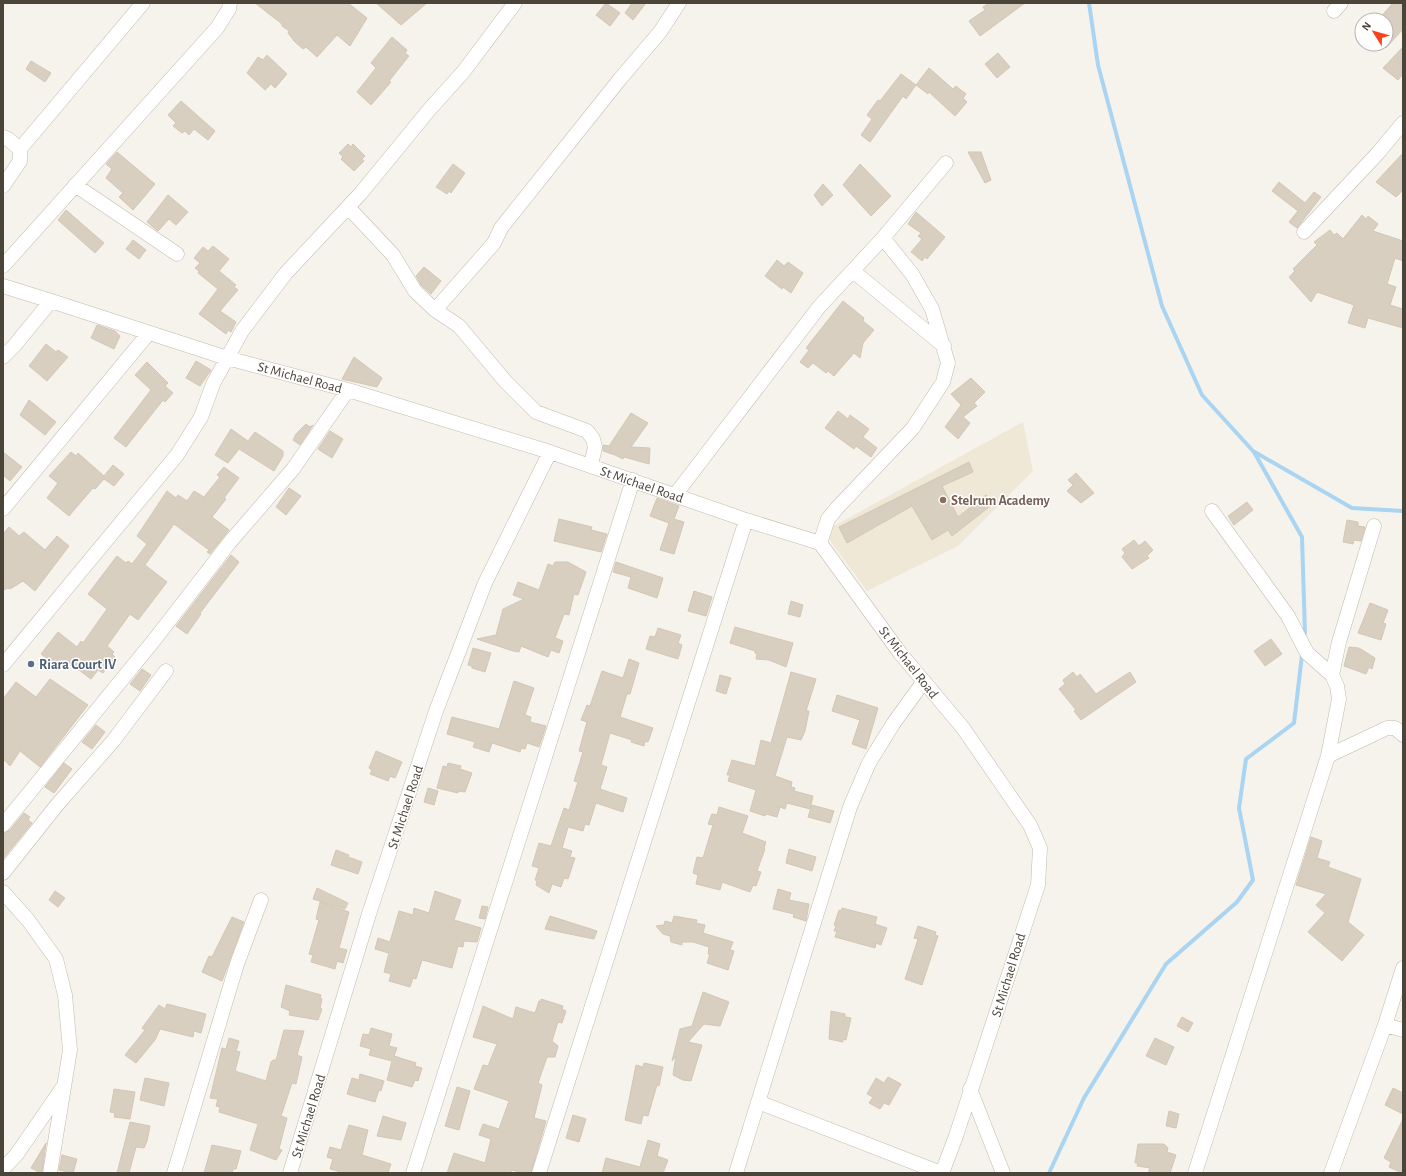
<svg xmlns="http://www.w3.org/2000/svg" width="1406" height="1176" viewBox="0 0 1406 1176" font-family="'Alegreya Sans',sans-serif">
	<rect width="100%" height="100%" fill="#f6f3ec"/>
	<!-- education -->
	<path fill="#efe8d6" d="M1023,422L1033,471L958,546L867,591L826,535L830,528Z"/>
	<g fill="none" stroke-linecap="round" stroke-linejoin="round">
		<!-- stream -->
		<path stroke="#a9d4f2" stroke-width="4" d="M1089,3L1098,65L1162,306L1202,395L1253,451L1352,508L1403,511
			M1254,452L1302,537L1305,633
			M1049,1173L1084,1098L1166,964L1237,902L1253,880L1239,808L1246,759L1294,723L1302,655"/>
	</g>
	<!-- building -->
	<path fill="#d8cfc1" stroke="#d3c7b4" d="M255,3H348L367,18L350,46L337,35L317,57L306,47L303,49L294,41L288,33L289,31L282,26V24Z
		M376,3H427L401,25Z
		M606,3L620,13L610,26L596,15Z
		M632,3H646L633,20L625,13Z
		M989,3H1025L980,36L969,21L985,10L983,7Z
		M1393,3H1403V29L1386,48V20H1378Z
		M392,37L407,50L405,53L409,56L389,81L391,82L371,105L357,92L376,68L371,63Z
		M1403,47V74L1398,80L1383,68Z
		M998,53L1010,67L997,78L985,64Z
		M267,55L287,74L275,88L271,84L265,90L247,73L258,57L263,60Z
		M31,61L51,73L45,82L26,69Z
		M929,68L953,89L956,86L966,94L963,98L967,102L955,116L929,92L928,94L916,85L906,99L903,96L870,142L861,135L872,119L867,115L878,100L880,101L901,74L916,85Z
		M181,101L215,131L208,140L194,129L189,135L185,131L182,133L173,126L176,123L168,115Z
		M348,144L351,147L353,144L365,156L362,159L364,161L354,171L341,159L343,157L339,153Z
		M117,152L155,184L133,210L119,197L123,193L106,178L112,169L106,164Z
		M968,152H981L991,180L985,183Z
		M1403,153V190L1396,197L1376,182Z
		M453,164L465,173L451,193L449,191L447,194L436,187Z
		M860,164L891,196L871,216L843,185Z
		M1279,182L1305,203L1314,192L1321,197L1297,228L1289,222L1298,211L1272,191Z
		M823,184L833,195L822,206L814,195Z
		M168,195L188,212L176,225L169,219L158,231L147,222Z
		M66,210L104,243L95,253L58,220Z
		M916,212L945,237L927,259L925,257L922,261L911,252L922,239L918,236L921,233L908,224Z
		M1362,215L1366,219L1368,216L1378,224L1373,231L1403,241V261L1395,258L1387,284L1396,287L1390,305L1403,309V328L1368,318L1365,328L1348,323L1354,305L1317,292L1311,302L1289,277L1295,271L1293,269L1317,245L1314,242L1330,230L1334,235L1337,233L1343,239Z
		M133,240L146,250L139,259L126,249Z
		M213,246L229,259L219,271L236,285L234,287L238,290L220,311L236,322L231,332L228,330L226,334L199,314L218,289L198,273L199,271L195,268L200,263L194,258L203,247L208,251Z
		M777,260L784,266L788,262L803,273L791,293L783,287L782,289L765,276Z
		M424,267L441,281L431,294L421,285L416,276Z
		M843,301L864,318L863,321L874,330L863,343L860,358L854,353L834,376L828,371L826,373L813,363L808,368L800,362L809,350L806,348Z
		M97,325L115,331L120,336L114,349L91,338Z
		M46,344L56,352L58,350L68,357L47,381L29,366Z
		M354,357L382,378L377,387L342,379Z
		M196,361L211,370L200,386L186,378Z
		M147,362L168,383L165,386L173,393L165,402L163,400L126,447L114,438L151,390L135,375Z
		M971,378L985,392L974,403L977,406L963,417L970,423L958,439L945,427L961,405L951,394Z
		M29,400L56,422L45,435L20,415Z
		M838,411L848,419L850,415L869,429L863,437L877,448L871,457L856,446L854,449L825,428Z
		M631,413L648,423L631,447L650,448L649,464L624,457L623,459L615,455L603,451V445L609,446Z
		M306,424L310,427L313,425L300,445L293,440L296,434Z
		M231,429L248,441L255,432L283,451V456L274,471L239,449L228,463L215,455Z
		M330,431L343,439L332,458L318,449Z
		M3,452L22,467L10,481L3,475Z
		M71,452L76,456L78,453L104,476L113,465L124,474L114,486L104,479L95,489L93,488L69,516L47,498L58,483L49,476Z
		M969,462L973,472L942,486L958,517L986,495L993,504L952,536L948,530L932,540L912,506L847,543L839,527Z
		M224,467L239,478L224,498L226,499L212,517L229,530L210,554L207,552L209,550L174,524L145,565L167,582L138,620L130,614L107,646L114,652L112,654L115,657L103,673L98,670L91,679L64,659L58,667L41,654L58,632L77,647L81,641L83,643L107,609L88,594L117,556L126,563L128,561L132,564L147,544L137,536L167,491L176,498L178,495L187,501L194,491L204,497L220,477L217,475Z
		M1076,473L1094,493L1081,503L1067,491L1073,485L1068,480Z
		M289,488L301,496L286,515L276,507Z
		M657,498L679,506L674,519L684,522L674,554L660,550L669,523L650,516Z
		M1247,502L1253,510L1234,525L1228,516Z
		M559,519L592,527L591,530L607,534L601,552L554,541Z
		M1347,520L1358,522V526L1365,527L1361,541L1354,540L1353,544L1343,542Z
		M9,527L19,536L24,532L45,550L57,536L69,546L35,591L23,581L10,589L8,588L3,590V534Z
		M1134,540L1139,546L1145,541L1153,550L1147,556L1149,558L1132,569L1122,557L1125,553L1122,549Z
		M231,555L239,562L200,613L201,614L187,634L176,626Z
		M555,562H568L586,572L578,595L574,594L569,615L564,614L555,638L563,641L559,653L551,650L548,657L521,646L519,652L513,651L477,639L496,635L503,609L524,599L513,595L518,582L539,590L548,564L553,566Z
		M616,562L663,578L657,598L628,588L631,577L613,572Z
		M694,591L712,597L706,616L688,611Z
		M791,601L803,605L800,617L788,614Z
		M1370,603L1388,610L1383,623L1386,624L1381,640L1358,633Z
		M735,627L793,643L786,667L769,660L756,659L757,654L755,653V651L730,643Z
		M658,628L681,635L678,643L682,645L678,659L646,649L650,636L655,637Z
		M1271,639L1282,654L1265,666L1254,651Z
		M1349,647L1359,648L1375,658L1372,669L1369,667L1366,674L1344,666Z
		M473,648L491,653L485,672L472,668V666L468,665Z
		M629,659L639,663L630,694H627L620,717L653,728L648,742L645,741L644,746L631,742L632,740L610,733L601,765L607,767L600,789L627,798L623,812L596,803L589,825L585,824L583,831L568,827L562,848L572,851L570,857L575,858L568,879L564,878L561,887L552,884L549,893L536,885L537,881L535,880L539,868L532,866L539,843L551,846L564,808L569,810L578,782L574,781L583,752L579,751L587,722L581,720L587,705L590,706L602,671L623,678Z
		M142,669L151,675L140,691L130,684Z
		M791,672L816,679L806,711H809L805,731L801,740L787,737L775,776L792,782L791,787L795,788L794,791L813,796L810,809L787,803L785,809L780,807L777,817L766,814L765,816L750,811L756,790L728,781L730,775H727L732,760L755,766L761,740L771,743Z
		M1073,672L1077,677L1080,674L1096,694L1130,672L1136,682L1081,720L1074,711L1076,710L1059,689L1065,684L1063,680Z
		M720,675L731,678L726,694L716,691Z
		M50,679L88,705L40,767L20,751L10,766L3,759V699L16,682L36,697Z
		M514,681L534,688L525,715L531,717L530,722L546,726L539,747L527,743L525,749L521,748L520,752L492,743L489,752L473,747L475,742L447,734L452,717L499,729Z
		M837,695L878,708L866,749L852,744L860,720L832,711Z
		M96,725L105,732L92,749L82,742Z
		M376,751L402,762L395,778L390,776L388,781L370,774L372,770L369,768Z
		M64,763L72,769L54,793L45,787Z
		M448,763L461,766L460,769L472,773L465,792L458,791V793L437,788L443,766L447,767Z
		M428,788L438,791L434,805L424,802Z
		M812,805L834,811L830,823L808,817Z
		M719,807L748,816L742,833L766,842L764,848L765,849L757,871L761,872L756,886L753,885L750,892L722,882L720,890L696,884L698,875L693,873L697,857L703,858L713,825L708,824L712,814L717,815Z
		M24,813L30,817L28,820L32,823L3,859V833L10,830Z
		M1311,837L1322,841L1317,858L1330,862L1328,867L1361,879L1348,922L1364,935L1342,961L1308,932L1325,913L1316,905L1326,894L1296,885Z
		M789,849L816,857L812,871L786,863Z
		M336,850L349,855L348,857L362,862L358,874L331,865Z
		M317,888L348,903L345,909L313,899Z
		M778,889L791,893L789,900L809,904L806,921L793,917L794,914L773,909Z
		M55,891L65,898L58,907L49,900Z
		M435,891L461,900L454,920L481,928L477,942L464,941L463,947L458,946L452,968L422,960L416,979L413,978L410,987L389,981L391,974L384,972L389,953L375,949L378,938L390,942L399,911L413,915L414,908L429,913Z
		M320,902L349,912L339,948L347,950L343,963L337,961L335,969L311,962L313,955L309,954L319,920L316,919Z
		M482,906L488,907L485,919L479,918Z
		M842,908L877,917L875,924L887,928L881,945L876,943L875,948L835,937L837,931H834L836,926L834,925L839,910L841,911Z
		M550,916L597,931L594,939L545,929Z
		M674,916L697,920L696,923L705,925L703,933L733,942L730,950L734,951L728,970L707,963L710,954H708L709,947L693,942H682V945L671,942L670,936L663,934L656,926L664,925L665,921L672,923Z
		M232,917L244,922L222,981L202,972L209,956L212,957Z
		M918,926L936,932L935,935L938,936L922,985L905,979L918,939L914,938Z
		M286,985L321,995L320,998L322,999L320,1008L322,1009L318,1020L289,1015L290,1011L281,1007Z
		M703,992L729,1002L720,1026L704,1024L688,1042L702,1045L691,1081L683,1080L673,1075L676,1056L672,1061L680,1029L692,1026Z
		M541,999L563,1006L562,1009L566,1011L562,1023L558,1022L552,1041L558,1046L555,1057H547L538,1083L542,1085L534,1118L546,1121L531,1173H522L512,1170L511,1173H447L454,1153L485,1163L491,1139L479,1135L483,1124L499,1129L509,1101L474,1089L483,1065L488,1066L497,1044L473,1037L483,1006L513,1019L516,1007L535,1013L539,1001H541Z
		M167,1004L206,1014L201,1033L194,1031L193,1037L160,1029L155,1040L136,1063L125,1055L145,1030L142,1028L159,1005L165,1009Z
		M831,1011L845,1014V1017L851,1018L846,1040L843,1039V1042L829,1039Z
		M1182,1017L1193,1023L1188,1032L1177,1026Z
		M371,1028L392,1034L389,1046L397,1048L394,1056L416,1063L415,1066L422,1068L418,1081L415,1080L412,1087L387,1080L392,1061L369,1055L371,1049L360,1046L363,1034L369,1035Z
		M284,1030L304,1031L297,1055L302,1057L296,1084L292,1083L281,1116L287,1118L279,1149L282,1150L276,1160L250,1150L258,1124L219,1112L220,1107L216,1106L218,1099L210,1098L222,1048L226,1049L229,1038L239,1041L236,1051L240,1052L235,1071L266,1081L271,1062L273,1060H276Z
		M1155,1038L1174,1047L1166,1065L1146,1056Z
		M644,1063L663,1067L659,1086L657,1085L648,1116L643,1115L641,1124L625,1120L636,1065L643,1067Z
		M360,1074L384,1081L381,1091L379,1090L375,1102L347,1094L352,1078L359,1080Z
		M888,1077L901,1084L889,1105L884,1103L880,1109L869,1103L873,1097L867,1094L876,1078L884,1083Z
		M145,1078L169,1083L164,1106L140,1100Z
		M457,1087L470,1091L459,1130L445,1126Z
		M1393,1088L1403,1093V1114L1385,1105Z
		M114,1089L135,1092L130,1119L114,1117L115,1113L110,1112Z
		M1169,1111L1179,1114L1176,1128L1166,1126Z
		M573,1115L586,1119L579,1142L566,1138Z
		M383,1116L406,1123L401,1140L377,1136Z
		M1403,1119V1173H1402L1389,1167L1391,1162L1384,1158Z
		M130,1122L150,1126L147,1141L144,1148L136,1147L129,1173H117Z
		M349,1125L368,1130L362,1155L391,1164L388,1173H338V1171L330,1169L333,1159L327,1157L330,1147L341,1150Z
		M648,1140L660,1144L657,1156L668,1160L663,1173H602L606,1158L640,1167Z
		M46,1143L42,1173H41L31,1168Z
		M1138,1144H1164L1168,1148L1167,1152L1176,1155L1170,1173H1148L1150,1168L1137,1166L1138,1163H1135Z
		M212,1145L241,1151L236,1169H233L232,1173H204Z
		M62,1155L77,1159L73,1173L59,1170Z"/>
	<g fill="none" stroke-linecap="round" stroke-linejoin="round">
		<defs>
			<path id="street" d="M1334,11L1341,3
				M3,137L8,139L20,149V161L3,186
				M20,149L143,3
				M75,185L177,254
				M348,207L393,255L415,291L435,310
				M1304,232L1378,153L1403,123
				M3,266L217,28L229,9L230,3
				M853,271L944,346
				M3,286L51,301
				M3,357L14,346L51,301L227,358L348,390L550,452
				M591,465L595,447L593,439L587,431L536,412L505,381L459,326L435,310L494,243L501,228L620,79L660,32L679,3
				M675,495L819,307L883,238L946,163
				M3,509L148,334
				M820,543L828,519L837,508L913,428L943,382L948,363L932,309L912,274L883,238
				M3,665L177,455L201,417L213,384L242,331L286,273L361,193L429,110L464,71L515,3
				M1332,675L1339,642L1374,526
				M1328,756L1387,728H1395L1403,735
				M3,825L155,639L230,542L293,469L348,390
				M3,873L57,805L113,741L166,671
				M3,892L28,920L56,959L65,995L70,1050L50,1173
				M1385,1025L1403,968
				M970,1089L1003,1173
				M758,1102L941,1173
				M3,1169L17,1154L63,1087
				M174,1173L237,964L261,900
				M290,1173L369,914L436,711L485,583L550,452L746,520L820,543L900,653L963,728L1030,825L1040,848L1038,885L956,1136L942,1173
				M413,1173L633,480
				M539,1173L746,520
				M736,1173L850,807L869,763L893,724L924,681
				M1195,1173L1328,756L1339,699L1337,686L1332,675L1307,653L1288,616L1212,511
				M1331,1173L1385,1025L1403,1030"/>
		</defs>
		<!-- street casing -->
		<use href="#street" stroke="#c2bbae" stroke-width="15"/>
		<!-- street -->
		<use href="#street" stroke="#fff" stroke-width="14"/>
	</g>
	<!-- markers -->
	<circle fill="#8d6e63" stroke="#fff" stroke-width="1.5" cx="943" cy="500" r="4"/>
	<circle fill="#5c6f8a" stroke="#fff" stroke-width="1.5" cx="31" cy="664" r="4"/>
	<g text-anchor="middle" stroke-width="3" stroke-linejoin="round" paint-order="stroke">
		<!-- street labels -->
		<g font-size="14" fill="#4b4439" stroke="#fff">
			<text transform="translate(300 377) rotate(15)" y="5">St Michael Road</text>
			<text transform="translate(642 484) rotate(19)" y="5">St Michael Road</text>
			<text transform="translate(909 662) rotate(52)" y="5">St Michael Road</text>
			<text transform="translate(405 807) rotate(-72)" y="5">St Michael Road</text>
			<text transform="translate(1008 975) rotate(-73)" y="5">St Michael Road</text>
			<text transform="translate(308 1116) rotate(-73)" y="5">St Michael Road</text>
		</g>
		<!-- education labels -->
		<g font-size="14" font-weight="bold" fill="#785e54" stroke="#fff" text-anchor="start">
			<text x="951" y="505">Stelrum Academy</text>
		</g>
		<!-- service labels -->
		<g font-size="14" font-weight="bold" fill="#4e5e75" stroke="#fff" text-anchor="start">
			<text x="39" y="669">Riara Court IV</text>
		</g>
	</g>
	<!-- border -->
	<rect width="1406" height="1176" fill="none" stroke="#4b4439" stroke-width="8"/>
	<!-- north arrow -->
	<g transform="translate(1374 32) rotate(307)"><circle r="19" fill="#ffffff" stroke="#b7b4b0"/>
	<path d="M0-3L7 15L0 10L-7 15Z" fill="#fc3f1d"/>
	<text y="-6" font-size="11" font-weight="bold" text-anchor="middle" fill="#4b4439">N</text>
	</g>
</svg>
